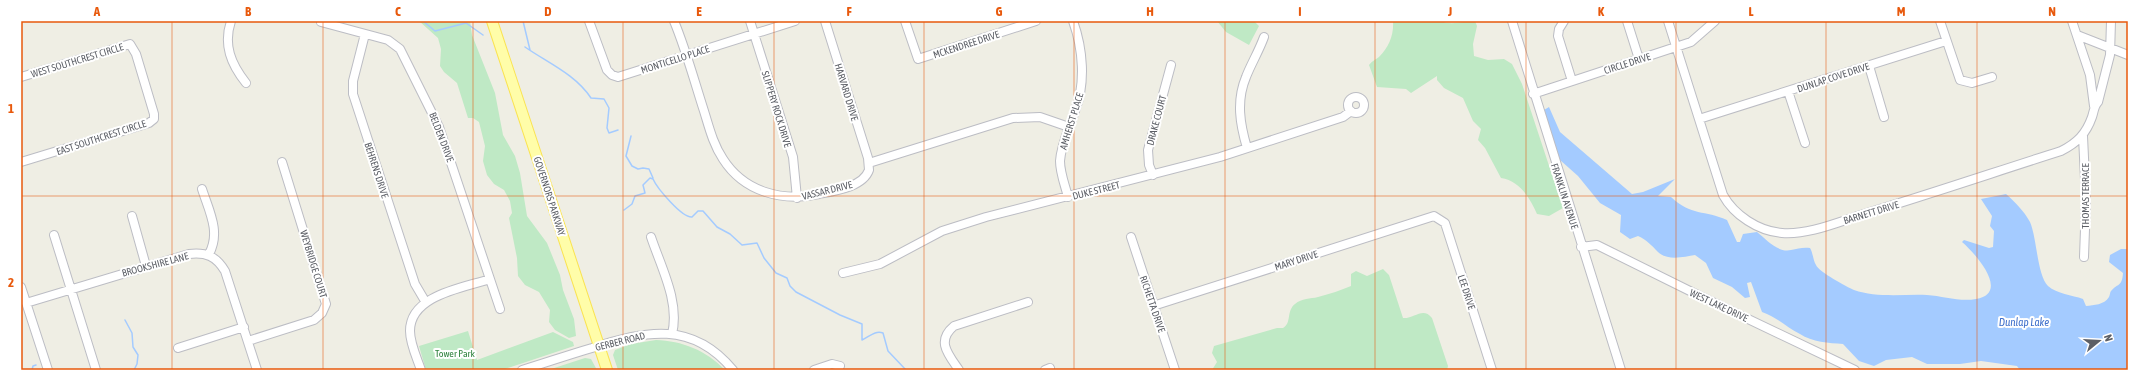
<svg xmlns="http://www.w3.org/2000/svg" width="2149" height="391" viewBox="0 0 2149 391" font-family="'Asap Condensed',sans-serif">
	<rect width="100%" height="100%" fill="#efeee4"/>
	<!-- green -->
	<path fill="#bfe9c5" d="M419,21H470L472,35L495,93L503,135L515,156L520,173L527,216L547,243L560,275L563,290L574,319L576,336L569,338L555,330L549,322L550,310L539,292L525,285L518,276L517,258L509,218L512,213L510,201L504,190L494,184L487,175L483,161L485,146L479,122L473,118H468L457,83L444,72L440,66L441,49L438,38Z
		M1217,21H1254L1259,26L1249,45L1226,32Z
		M1393,21H1441C1451,26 1464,21 1475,21L1477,26L1473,44L1474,56L1488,60L1504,59L1512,64L1522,84L1563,208L1549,216L1537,214C1530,198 1520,181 1501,178L1485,148L1478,140L1481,129L1473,121L1463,98L1444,88L1437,80V76L1411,93L1406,89L1377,87L1369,65C1372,61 1375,60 1379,57C1389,47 1394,35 1393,21Z
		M1383,269L1389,275L1403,318C1414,319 1423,306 1432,318L1448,366L1447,370H1212L1217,362L1212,353L1214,346L1277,328H1283C1292,323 1286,311 1295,304C1302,298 1310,299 1318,297C1330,294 1341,290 1351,286V274L1356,271L1367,276Z
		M468,331L477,360L553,332L573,342L574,346L502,370H426L419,346Z
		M656,340C682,341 706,350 725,370H618L613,355L615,350L631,344Z
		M585,358L591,359L597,370H548Z"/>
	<!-- water -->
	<path fill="#a4cbff" d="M1549,107L1560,132L1632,194L1643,192L1675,179L1658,196L1671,197C1691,216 1705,210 1727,220L1737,242H1740L1743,234L1757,232C1767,240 1778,253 1791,250C1798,249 1802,247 1810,248C1813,253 1813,260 1816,265C1819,272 1847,287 1854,290C1876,298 1904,294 1927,295C1943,296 1960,302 1976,299C2011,293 1975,253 1962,242L1964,240L1989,248L1993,247L1994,231L1990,226L1992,216L1981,199L2006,194C2015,202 2024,211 2030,222C2037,238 2037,275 2048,286C2057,294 2072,295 2083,299L2086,306C2094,305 2104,305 2109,297C2110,295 2110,292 2111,291C2118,283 2122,287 2123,273L2109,262L2110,255L2121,249H2128V370H2020L2017,366L1981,361L1960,364H1927L1912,357L1886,360L1874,366L1859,361L1843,344C1829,343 1812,342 1800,334C1786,327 1777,317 1762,312L1751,282L1747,283L1750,297L1745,298L1732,287L1713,278L1706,263L1695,255C1684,257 1667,261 1658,252C1651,245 1647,240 1638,236L1630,239L1620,232L1621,215L1600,203L1578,176L1560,160L1544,110Z"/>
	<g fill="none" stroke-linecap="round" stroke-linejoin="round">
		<!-- stream -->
		<path stroke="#a4cbff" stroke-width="1.5" d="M423,21L435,31L466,23L483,35
			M523,21L530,50
			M525,47C548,63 575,74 591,98L604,99L609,108L607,128L609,133L618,130
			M631,136L626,156L632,166L638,169L643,168L649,169L653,178
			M624,210L632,204L635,196L645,193L643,185L650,178L653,179C657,188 682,218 692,217L698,211H703L717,227L730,234L742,245L757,243L764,258L776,273L787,278L790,286L796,292L840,315L862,324V340C869,337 875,330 883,333L888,351L906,370
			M125,320L132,333L133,347L138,355L137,364L134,370
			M32,370L33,366L36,365"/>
		<defs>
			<path id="minor" d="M231,21C223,45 231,64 246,83
				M589,21L607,70L612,75L618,77L795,21
				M674,21C686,50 694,80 704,111C709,127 713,144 723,159C744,192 782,202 819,194C835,191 863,187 869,170L868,158L825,21
				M750,21L793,157L797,198
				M905,21L918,59L1036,21
				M1512,21L1621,370
				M1564,21L1559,29L1558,36L1572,81
				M1627,21L1639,59
				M1668,21L1723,195C1734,215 1758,231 1782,233C1809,235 1838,222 1864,214C1930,194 1995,172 2061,151C2077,143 2086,134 2092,117C2094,111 2094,106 2098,102L2110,55L2111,21
				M1940,21L1960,80L1972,83L1992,77
				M2072,21L2090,75L2094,106
				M321,22L388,40L400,49L439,127L500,309
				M365,34L353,81V94L415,284L425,301
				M2077,35L2128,55
				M1869,66L1884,117
				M21,77L130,44L136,54L154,114V119L149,123L21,162
				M1788,91L1805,143
				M1533,94L1691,42L1715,21
				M1348 105a8 8 0 1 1 16 0a8 8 0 1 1-16 0Z
				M1699,119L1946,41
				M2083,136L2086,201L2084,257
				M1247,148C1240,124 1236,101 1246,77C1251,64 1259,51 1264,37
				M869,163L1013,118L1040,117L1069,127
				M1153,175L1149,165L1148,150L1171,65
				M202,189C209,211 221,232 209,254
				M1068,197C1065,185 1060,173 1060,161C1061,144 1070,127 1075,111C1086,83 1083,49 1073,21
				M132,216L146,266
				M54,235L96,370
				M651,237C661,267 680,302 672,334
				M1131,237L1175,370
				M1581,247L1597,245L1702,297L1855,370
				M843,273L880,264L942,231L986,217L1220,157L1343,117L1351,111
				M21,287L48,370
				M26,303L189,254C206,252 216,256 225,271L257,370
				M1153,306L1434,216L1445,223L1492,370
				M248,341L314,320L322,313L326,304L282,162
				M178,348L244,327
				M421,370C417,358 410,344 410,331C410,295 463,288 490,279
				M522,370C545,363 568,355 592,348C645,331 692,320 733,370
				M814,370L832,364L840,366
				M959,370C948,354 936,341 954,326L1028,302
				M1045,370L1050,368"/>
			<path id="major" d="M492,21L607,370"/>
		</defs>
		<!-- minor casing -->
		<use href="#minor" stroke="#bcbdc4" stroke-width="10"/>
		<!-- major casing -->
		<use href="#major" stroke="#fae352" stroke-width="12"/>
		<!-- minor -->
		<use href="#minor" stroke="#fff" stroke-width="8"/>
		<!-- major -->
		<use href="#major" stroke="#fffda9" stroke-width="10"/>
	</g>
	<!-- grid -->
	<path fill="none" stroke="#e8590c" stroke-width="1" stroke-opacity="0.55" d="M172,21V370M323,21V370M473,21V370M623,21V370M774,21V370M924,21V370M1074,21V370M1225,21V370M1375,21V370M1526,21V370M1676,21V370M1826,21V370M1977,21V370M21,196H2128"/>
	<g text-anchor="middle" stroke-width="4" stroke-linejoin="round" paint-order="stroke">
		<!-- street labels -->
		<g font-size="10" fill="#5c5f66" stroke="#fff">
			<text transform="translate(966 44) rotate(-18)" y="4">MCKENDREE DRIVE</text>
			<text transform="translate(675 59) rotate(-18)" y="4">MONTICELLO PLACE</text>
			<text transform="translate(77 60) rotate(-17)" y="4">WEST SOUTHCREST CIRCLE</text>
			<text transform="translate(1627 63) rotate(-18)" y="4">CIRCLE DRIVE</text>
			<text transform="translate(1833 77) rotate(-18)" y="4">DUNLAP COVE DRIVE</text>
			<text transform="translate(847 92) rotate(73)" y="4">HARVARD DRIVE</text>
			<text transform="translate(777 109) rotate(73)" y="4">SLIPPERY ROCK DRIVE</text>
			<text transform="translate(1156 120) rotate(-75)" y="4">DRAKE COURT</text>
			<text transform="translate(1071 121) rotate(-73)" y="4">AMHERST PLACE</text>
			<text transform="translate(101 137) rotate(-18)" y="4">EAST SOUTHCREST CIRCLE</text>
			<text transform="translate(442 137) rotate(69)" y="4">BELDEN DRIVE</text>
			<text transform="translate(377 170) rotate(72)" y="4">BEHRENS DRIVE</text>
			<text transform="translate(827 190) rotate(-14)" y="4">VASSAR DRIVE</text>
			<text transform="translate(1096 190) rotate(-14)" y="4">DUKE STREET</text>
			<text transform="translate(550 196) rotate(72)" y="4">GOVERNORS PARKWAY</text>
			<text transform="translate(1565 196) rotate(72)" y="4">FRANKLIN AVENUE</text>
			<text transform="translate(2085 196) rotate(-90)" y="4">THOMAS TERRACE</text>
			<text transform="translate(1871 212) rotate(-17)" y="4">BARNETT DRIVE</text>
			<text transform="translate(1296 260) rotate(-18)" y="4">MARY DRIVE</text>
			<text transform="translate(155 264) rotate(-15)" y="4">BROOKSHIRE LANE</text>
			<text transform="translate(314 264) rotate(73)" y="4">WEYBRIDGE COURT</text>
			<text transform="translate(1467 292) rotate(72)" y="4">LEE DRIVE</text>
			<text transform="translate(1153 304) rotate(71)" y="4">RICHETTA DRIVE</text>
			<text transform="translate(1719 305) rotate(25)" y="4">WEST LAKE DRIVE</text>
			<text transform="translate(620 341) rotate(-14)" y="4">GERBER ROAD</text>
		</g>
		<!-- park labels -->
		<g font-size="10" fill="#2f823e" stroke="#fff">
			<text x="455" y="357">Tower Park</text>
		</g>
		<!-- water labels -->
		<g font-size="11" font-style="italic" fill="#3e6fcb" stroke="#fff">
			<text x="2024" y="326">Dunlap Lake</text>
		</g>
	</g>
	<!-- border -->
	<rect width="2149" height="391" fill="none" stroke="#ffffff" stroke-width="44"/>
	<!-- north arrow -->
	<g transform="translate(2099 341) rotate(72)" stroke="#ffffff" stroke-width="3" paint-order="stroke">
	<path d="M0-3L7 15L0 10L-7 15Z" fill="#5c5f66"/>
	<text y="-6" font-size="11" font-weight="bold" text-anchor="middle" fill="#5c5f66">N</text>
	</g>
	<rect x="22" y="22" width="2105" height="347" fill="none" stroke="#e8590c" stroke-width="1.5"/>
	<g font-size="13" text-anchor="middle" font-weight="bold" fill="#e8590c">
		<text x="97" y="16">A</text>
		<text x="248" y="16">B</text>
		<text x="398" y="16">C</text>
		<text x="548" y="16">D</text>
		<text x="699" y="16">E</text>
		<text x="849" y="16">F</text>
		<text x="999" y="16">G</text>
		<text x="1150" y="16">H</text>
		<text x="1300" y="16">I</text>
		<text x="1450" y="16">J</text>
		<text x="1601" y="16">K</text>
		<text x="1751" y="16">L</text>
		<text x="1901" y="16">M</text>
		<text x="2052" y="16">N</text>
		<text x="11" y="113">1</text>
		<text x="11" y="287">2</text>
	</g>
</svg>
